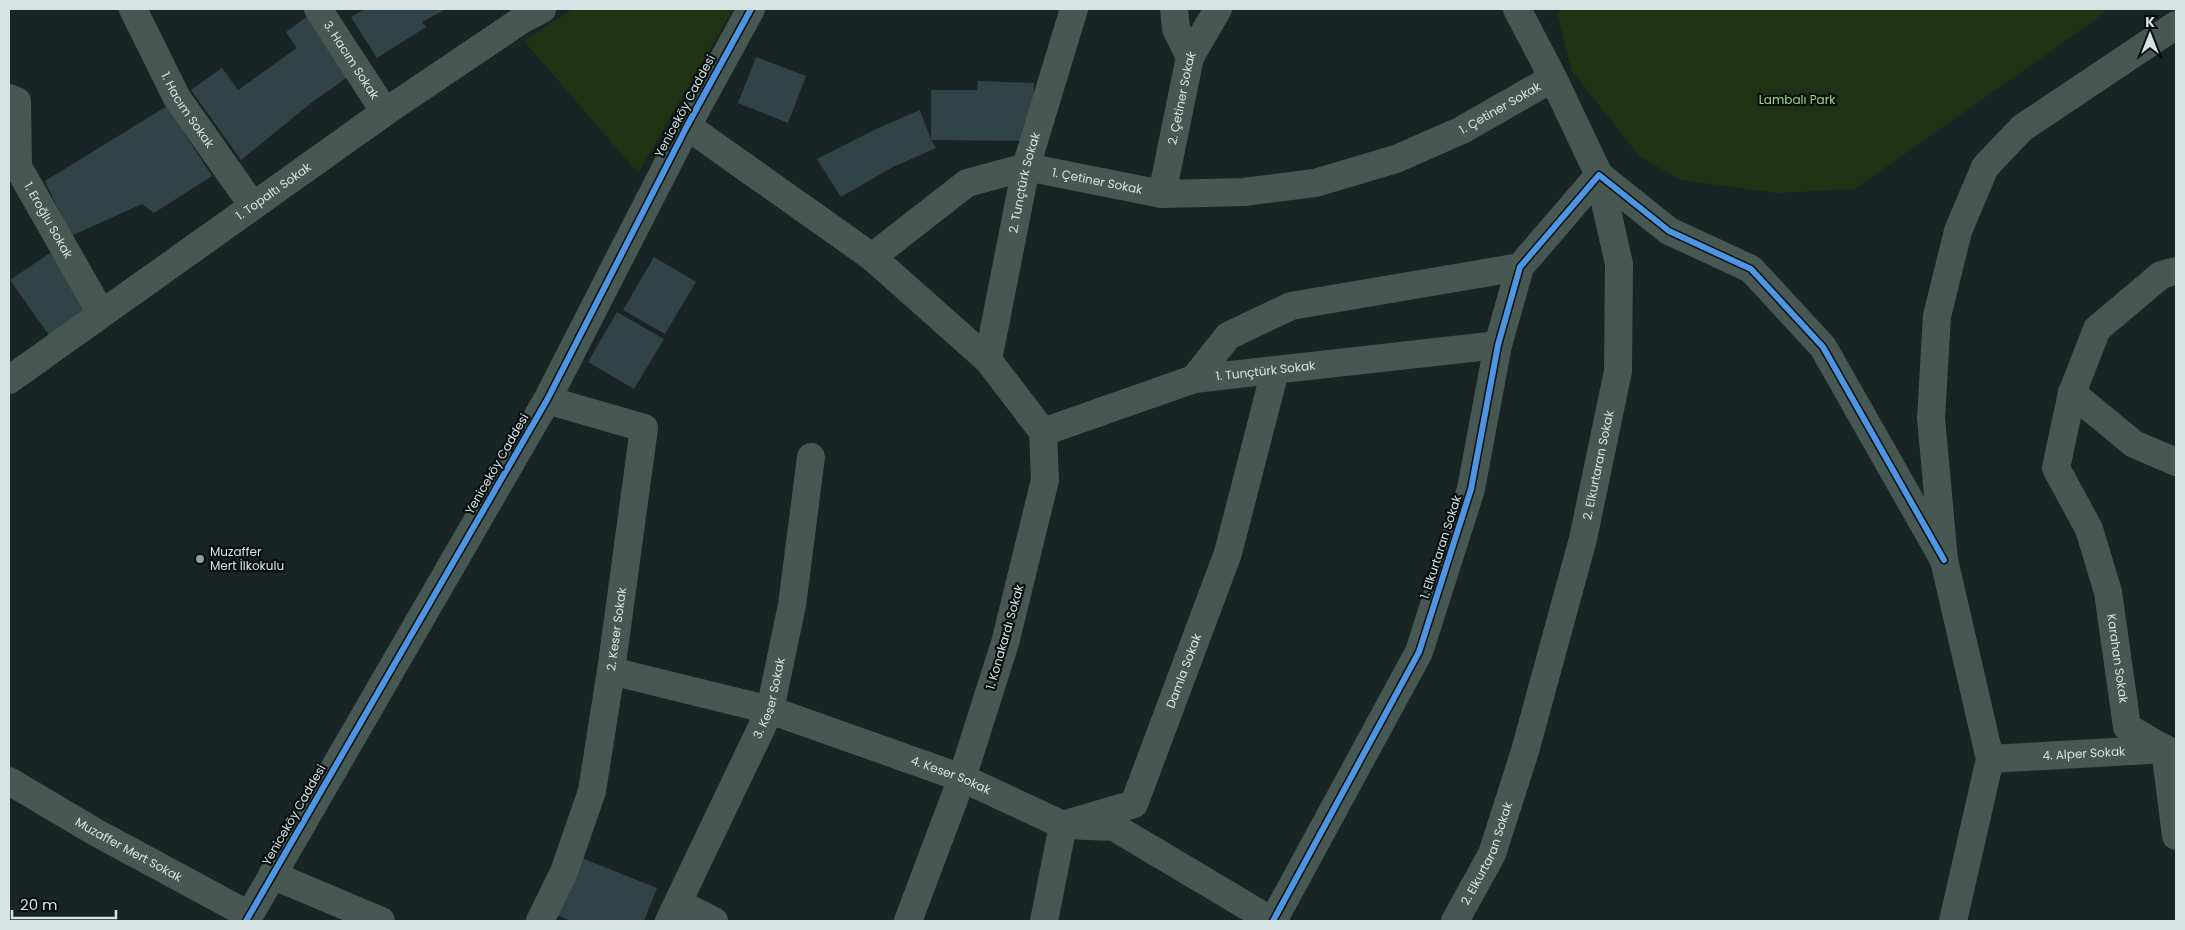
<svg xmlns="http://www.w3.org/2000/svg" width="2185" height="930" viewBox="0 0 2185 930" font-family="Poppins,sans-serif">
	<rect width="100%" height="100%" fill="#192424"/>
	<!-- green -->
	<path fill="#1f3314" d="M573,9H733L638,173L524,41Z
		M1561,9H2108L2098,18L1855,189L1776,193L1681,180L1640,157L1572,71L1557,14Z"/>
	<!-- building -->
	<path fill="#304347" d="M365,9H446L422,22L426,27L377,58L351,17Z
		M312,13L355,72L311,103L241,160L191,90L222,68L238,90L297,48L286,32Z
		M756,57L806,76L788,123L738,103Z
		M978,81L1034,83L1033,141L931,140L936,148L893,167L841,197L817,159L876,129L920,110L931,140V90H977Z
		M167,106L212,176L154,213L142,204L71,236L45,181Z
		M53,251L93,310L51,338L10,280Z
		M654,257L696,282L665,334L623,310Z
		M617,312L664,339L634,389L588,362Z
		M579,857L657,888L644,921H571L554,914Z"/>
	<g fill="none" stroke-linecap="round" stroke-linejoin="round">
		<!-- minor -->
		<g stroke="#475852" stroke-width="28">
			<path id="s1" d="M133,9L177,98L253,206"/>
			<path id="s2" d="M318,9L385,112"/>
			<path d="M1174,9L1176,29L1190,57"/>
			<path id="s3" d="M9,98L17,101L18,167L101,313"/>
			<path id="s4" d="M687,126L872,257L967,183L1026,167L1162,194L1244,192L1315,183L1396,159L1462,130L1553,78"/>
			<path id="s5" d="M1162,194L1190,57L1218,9"/>
			<path d="M872,257L988,360L1043,432L1045,480L1005,643L962,778L908,921"/>
			<path id="s6" d="M988,360L1026,167L1074,9"/>
			<path d="M1194,379L1228,336L1291,306L1520,267"/>
			<path id="s7" d="M9,380L385,112L523,19L542,9"/>
			<path d="M2072,393L2097,329L2161,275L2176,271"/>
			<path id="s8" d="M1043,432L1194,379L1498,345"/>
			<path id="s9" d="M2176,462L2134,444L2072,393L2056,468L2089,529L2108,592L2127,727L2165,749L2176,836"/>
			<path id="s10" d="M611,671L770,710L962,778L1063,825L1114,827L1272,921"/>
			<path id="s11" d="M1990,759L2166,749"/>
			<path id="s12" d="M9,781L97,833L249,915"/>
			<path d="M272,875L381,921"/>
			<path d="M678,903L714,921"/>
			<path d="M246,921L547,400L687,126L751,9"/>
			<path id="s13" d="M540,921L564,872L592,791L611,671L644,428L547,400"/>
			<path id="s14" d="M669,921L770,710L792,605L811,457"/>
			<path id="s15" d="M1044,921L1063,825L1134,804L1228,553L1275,371"/>
			<path d="M1273,921L1419,652L1471,489L1498,345L1520,267L1599,175L1669,231L1751,269L1823,347L1944,560"/>
			<path id="s16" d="M1455,921L1492,854L1525,751L1583,539L1618,371L1619,264L1599,175L1553,78L1517,9"/>
			<path d="M1953,921L1990,759L1944,560L1931,418L1937,316L1958,231L1985,167L2022,128L2176,25"/>
		</g>
		<defs>
			<path id="cycleway" d="M246,921L547,400L687,126L751,9
				M1273,921L1419,652L1471,489L1498,345L1520,267L1599,175L1669,231L1751,269L1823,347L1944,560"/>
		</defs>
		<!-- cycleway casing -->
		<use href="#cycleway" stroke="#070f0f" stroke-width="9"/>
		<!-- cycleway -->
		<use href="#cycleway" stroke="#4d94e3" stroke-width="6"/>
	</g>
	<!-- markers -->
	<circle fill="#94a0a0" stroke="#070f0f" stroke-width="2" cx="200" cy="559" r="5"/>
	<g text-anchor="middle" stroke-width="4.5" stroke-linejoin="round" paint-order="stroke">
		<!-- street labels -->
		<g font-size="12" fill="#d7e2e2" stroke="#070f0f">
			<text dy="4" stroke="none"><textPath href="#s2" startOffset="61">3. Hacım Sokak</textPath></text>
			<text dy="4" stroke="none"><textPath href="#s5" startOffset="98">2. Çetiner Sokak</textPath></text>
			<text transform="translate(685 106) rotate(-62)" y="4">Yeniceköy Caddesi</text>
			<text dy="4" stroke="none"><textPath href="#s4" startOffset="901">1. Çetiner Sokak</textPath></text>
			<text dy="4" stroke="none"><textPath href="#s1" startOffset="115">1. Hacım Sokak</textPath></text>
			<text dy="4" stroke="none"><textPath href="#s4" startOffset="481">1. Çetiner Sokak</textPath></text>
			<text dy="4" stroke="none"><textPath href="#s6" startOffset="181">2. Tunçtürk Sokak</textPath></text>
			<text dy="4" stroke="none"><textPath href="#s7" startOffset="325">1. Topaltı Sokak</textPath></text>
			<text dy="4" stroke="none"><textPath href="#s3" startOffset="136">1. Eroğlu Sokak</textPath></text>
			<text dy="4" stroke="none"><textPath href="#s8" startOffset="232">1. Tunçtürk Sokak</textPath></text>
			<text transform="translate(497 464) rotate(-60)" y="4">Yeniceköy Caddesi</text>
			<text dy="4" stroke="none"><textPath href="#s16" startOffset="480">2. Elkurtaran Sokak</textPath></text>
			<text transform="translate(1441 547) rotate(-72)" y="4">1. Elkurtaran Sokak</text>
			<text dy="4" stroke="none"><textPath href="#s13" startOffset="304">2. Keser Sokak</textPath></text>
			<text transform="translate(1005 637) rotate(-74)" y="4">1. Konakardı Sokak</text>
			<text dy="4" stroke="none"><textPath href="#s9" startOffset="405">Karahan Sokak</textPath></text>
			<text dy="4" stroke="none"><textPath href="#s15" startOffset="314">Damla Sokak</textPath></text>
			<text dy="4" stroke="none"><textPath href="#s14" startOffset="245">3. Keser Sokak</textPath></text>
			<text dy="4" stroke="none"><textPath href="#s11" startOffset="94">4. Alper Sokak</textPath></text>
			<text dy="4" stroke="none"><textPath href="#s10" startOffset="356">4. Keser Sokak</textPath></text>
			<text transform="translate(294 815) rotate(-60)" y="4">Yeniceköy Caddesi</text>
			<text dy="4" stroke="none"><textPath href="#s12" startOffset="138">Muzaffer Mert Sokak</textPath></text>
			<text dy="4" stroke="none"><textPath href="#s16" startOffset="75">2. Elkurtaran Sokak</textPath></text>
		</g>
		<!-- park labels -->
		<g font-size="12" fill="#a4d986" stroke="#070f0f">
			<text x="1797" y="104">Lambalı Park</text>
		</g>
		<!-- poi labels -->
		<g font-size="12" fill="#d7e2e2" stroke="#070f0f" text-anchor="start">
			<text x="210" y="556">Muzaffer<tspan x="210" dy="14">Mert İlkokulu</tspan></text>
		</g>
	</g>
	<!-- border -->
	<rect width="2185" height="930" fill="none" stroke="#d7e2e2" stroke-width="20"/>
	<!-- north arrow -->
	<g transform="translate(2150 35)" stroke="#070f0f" stroke-width="4" paint-order="stroke">
	<path d="M0-4L9 19L0 12L-9 19Z" fill="#d7e2e2"/>
	<text y="-8" font-size="14" font-weight="bold" text-anchor="middle" fill="#d7e2e2">K</text>
	</g>
	<!-- scale -->
	<path d="M12 910v8h104v-8" fill="none" stroke="#d7e2e2" stroke-width="2.5"/>
	<text x="20" y="910" font-size="15" fill="#d7e2e2" stroke="#070f0f" stroke-width="4" paint-order="stroke">20 m</text>
</svg>
